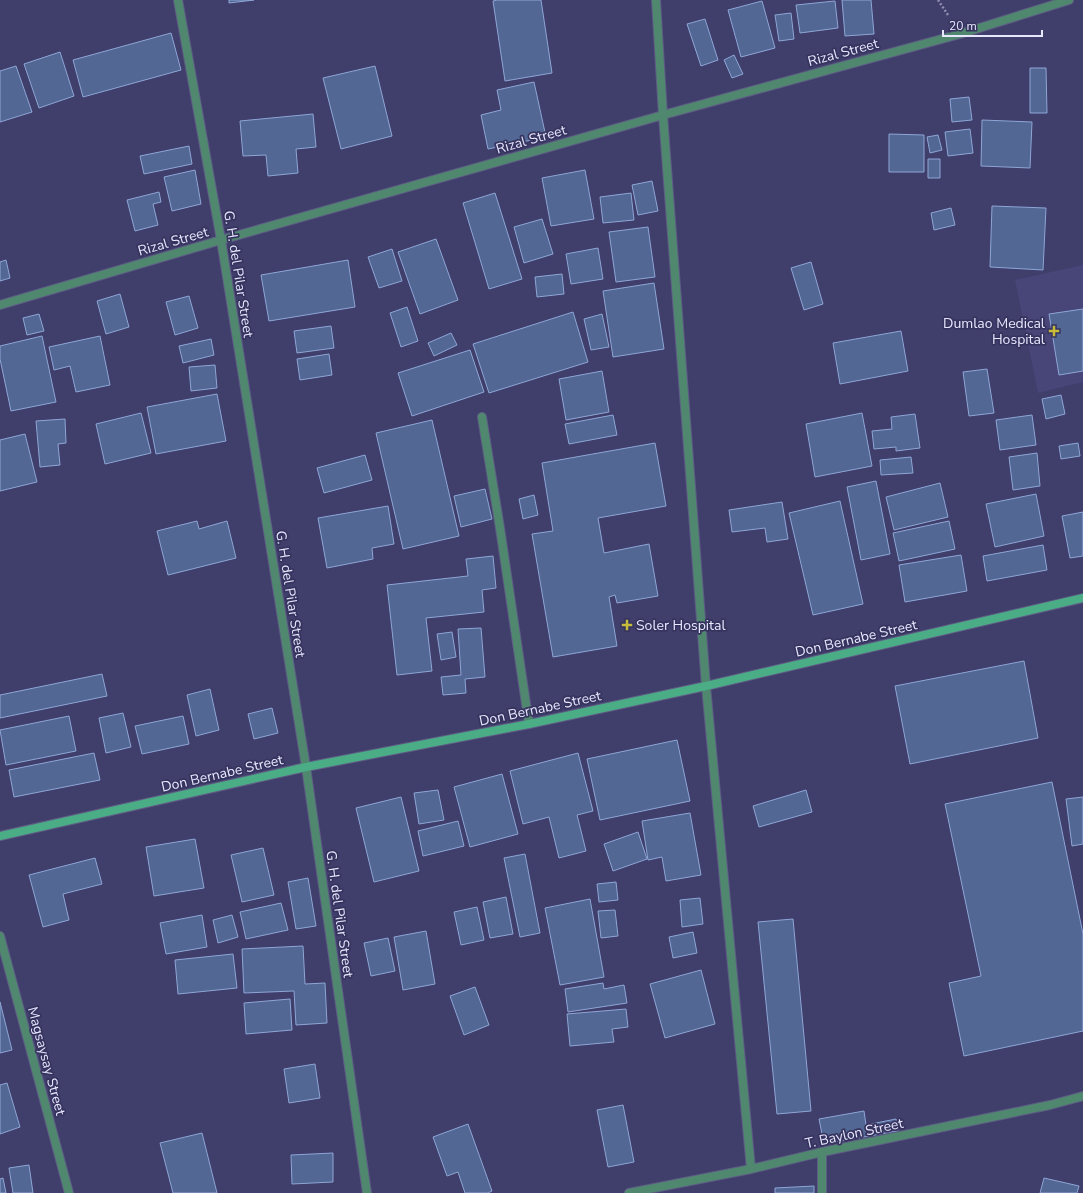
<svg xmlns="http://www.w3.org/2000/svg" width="1083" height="1193" viewBox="0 0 1083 1193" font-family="'Nunito Sans',sans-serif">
	<rect width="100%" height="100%" fill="#403e6b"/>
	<!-- built -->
	<path fill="#484579" d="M1083,265V382L1038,393L1015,280Z"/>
	<!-- building -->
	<path fill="#526794" stroke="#8ea6d6" d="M229,0H254L229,3Z
		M497,0H541L552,73L505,81L493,1Z
		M842,0H871L874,34L845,36Z
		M762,1L775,48L741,57L728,10Z
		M835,1L838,28L800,33L796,5Z
		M791,13L794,39L779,41L775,15Z
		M705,19L718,60L701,66L687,24Z
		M171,33L181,70L83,97L73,60Z
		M60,52L74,96L39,108L24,64Z
		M734,55L743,74L732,78L724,60Z
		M16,66L32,112L0,122V71Z
		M375,66L392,136L341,149L323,78Z
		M1030,68H1046L1047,113H1030Z
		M534,82L546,137L488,149L481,115L501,110L497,90Z
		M969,97L972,120L952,122L950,99Z
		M313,114L316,147L296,149L298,173L268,176L266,155L243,156L240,121Z
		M982,120L1032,122L1030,168L981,166Z
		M970,129L973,153L948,156L945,132Z
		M889,134L924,135V172H889Z
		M938,135L942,150L930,153L927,137Z
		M189,146L192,164L144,174L140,156Z
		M928,159H940V178H928Z
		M195,170L201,204L172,211L164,177Z
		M585,170L594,219L551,226L542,178Z
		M652,181L658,211L638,215L632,185Z
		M159,192L161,202L153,204L158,225L135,231L127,200Z
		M495,193L522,279L489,289L463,203Z
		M631,193L634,220L603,223L600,197Z
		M992,206L1046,208L1043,270L990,267Z
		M951,208L955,225L934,230L931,213Z
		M542,219L553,254L524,263L514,227Z
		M648,227L655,277L616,282L609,232Z
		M436,239L458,300L420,314L398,252Z
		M598,248L603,279L571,284L566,254Z
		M392,249L402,281L379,288L368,257Z
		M6,260L10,278L0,281V262Z
		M348,260L355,307L269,321L261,275Z
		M811,262L823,304L804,310L791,268Z
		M562,274L564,294L537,297L535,277Z
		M654,283L664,349L613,357L603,291Z
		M120,294L129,327L106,334L97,301Z
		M189,296L198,328L175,335L166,302Z
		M407,307L418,341L401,347L390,313Z
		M1083,309V371L1059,375L1049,314Z
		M573,312L588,362L489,393L473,344Z
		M39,314L44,331L27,335L23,318Z
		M602,314L609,347L591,350L584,319Z
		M331,326L334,348L297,353L294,331Z
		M901,331L908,371L840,384L833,343Z
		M451,333L457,345L434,356L428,343Z
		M42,336L56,402L11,411L0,359V346Z
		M100,336L110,385L76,392L70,366L54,370L49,347Z
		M211,339L214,355L183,363L179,346Z
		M470,350L484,392L412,416L398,373Z
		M329,354L332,375L300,380L297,359Z
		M215,365L217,388L191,391L189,367Z
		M987,369L994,413L969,416L963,372Z
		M602,371L609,412L566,420L559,379Z
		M217,394L226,441L156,454L147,407Z
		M1061,395L1065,414L1046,419L1042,399Z
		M141,413L151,453L105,464L96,424Z
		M862,413L872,466L815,477L806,424Z
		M915,414L920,448L896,451V447L874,449L872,431L892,429L891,417Z
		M613,415L617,435L569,444L565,424Z
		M1032,415L1036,445L1000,450L996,420Z
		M65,419L66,443L58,444L60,465L40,467L36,421Z
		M432,420L459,536L403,549L376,433Z
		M25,434L37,482L0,491V440Z
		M655,443L666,506L598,518L604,553L649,544L658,596L617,603L615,595L609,597L617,646L553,657L532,534L553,531L542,463Z
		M1078,443L1080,456L1061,459L1059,446Z
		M1037,453L1040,486L1013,490L1009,457Z
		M365,455L372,480L324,493L317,468Z
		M911,457L913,473L881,475L880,460Z
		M876,481L890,554L861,560L847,487Z
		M940,483L948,517L894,530L886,497Z
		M485,489L492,519L461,527L454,496Z
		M1036,494L1044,536L995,547L986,504Z
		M534,495L538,515L523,519L519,499Z
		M840,501L863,604L813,615L789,513Z
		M782,502L788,539L767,542L765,528L732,532L729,510Z
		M388,506L394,544L372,548L373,559L327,568L318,518Z
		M1083,512V556L1070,558L1062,516Z
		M197,521L199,529L227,521L236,558L168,575L157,531Z
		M949,521L955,549L899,561L893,533Z
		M1043,545L1047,570L987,581L983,556Z
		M961,555L967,591L905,602L899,565Z
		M493,556L496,588L482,590L484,612L426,618L432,671L397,675L387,585L468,576L466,559Z
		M481,628L485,677L465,679L466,693L443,695L441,677L461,675L458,629Z
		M452,632L456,657L441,660L437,634Z
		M1024,661L1038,738L910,764L895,686Z
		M102,674L107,696L0,718V695Z
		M210,689L219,730L196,736L187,695Z
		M272,708L278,733L254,739L248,714Z
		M123,713L131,747L106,753L99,718Z
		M69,716L76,751L6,765L0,730Z
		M183,716L189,744L142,754L135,726Z
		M677,740L690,801L600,820L587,759Z
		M94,753L100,780L14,797L9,770Z
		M578,753L593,811L577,815L586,851L559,858L549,817L523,824L510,771Z
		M502,774L518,834L470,847L454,787Z
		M1052,782L1083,934V1031L964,1056L949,983L981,976L945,804Z
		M438,790L444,820L419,824L414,793Z
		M806,790L812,812L759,827L753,806Z
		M401,797L419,871L374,882L356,808Z
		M1083,797V844L1072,846L1066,799Z
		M690,813L701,875L666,881L662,857L648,860L642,821Z
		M458,821L464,846L423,856L418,831Z
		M638,832L647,859L613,871L604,844Z
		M195,839L204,888L154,896L146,847Z
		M263,848L274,895L242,902L231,855Z
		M525,854L540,933L520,937L504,858Z
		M95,858L102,884L63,894L69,920L43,927L29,875Z
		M308,878L316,926L296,929L288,882Z
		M616,882L618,900L599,902L597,884Z
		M506,897L513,934L490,938L483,902Z
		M700,898L703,924L682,927L680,900Z
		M590,899L604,977L560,985L545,908Z
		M281,903L288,930L246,939L240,912Z
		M477,907L484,940L461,945L454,912Z
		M615,910L618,936L601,938L598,911Z
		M202,915L207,947L166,954L160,923Z
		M232,915L238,937L218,943L213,920Z
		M793,919L811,1111L777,1114L758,922Z
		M426,931L435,984L403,990L394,937Z
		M693,932L697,953L673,958L669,937Z
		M388,938L395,971L371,976L364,943Z
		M303,946L305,984L325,983L327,1023L296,1025L294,991L244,993L242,949Z
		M233,954L237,988L178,994L175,960Z
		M701,970L715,1024L665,1038L650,984Z
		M603,983L604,989L624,985L627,1003L568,1012L565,989Z
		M475,987L489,1025L464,1035L450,996Z
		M290,999L292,1030L246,1034L244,1003Z
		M0,1002L12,1050L0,1053Z
		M626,1009L628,1027L612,1029L614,1042L570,1046L567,1014Z
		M315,1064L320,1098L289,1103L284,1069Z
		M7,1083L20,1127L0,1134V1085Z
		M623,1105L634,1162L608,1167L597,1110Z
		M864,1111L866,1125L896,1119L898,1131L824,1144L819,1119Z
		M468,1124L492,1191L488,1193H465L458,1172L447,1176L433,1137Z
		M202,1133L217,1193H173L160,1143Z
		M333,1153V1182L292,1184L291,1155Z
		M29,1165L33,1193H13L9,1168Z
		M3,1178L6,1193H0V1179Z
		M1044,1178L1079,1186L1077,1193H1040Z
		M814,1186V1193H775V1188Z"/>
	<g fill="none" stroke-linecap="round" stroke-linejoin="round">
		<defs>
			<path id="service" d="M482,417L500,528L529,724"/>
			<path id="minor" d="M178,0L221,240L306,767L367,1193
				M656,0L663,115L706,686L751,1169
				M0,305L221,240L663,115L960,34L1069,0
				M0,936L69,1193
				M822,1152V1193
				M629,1193L751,1169L822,1152L1050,1105L1083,1096"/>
			<path id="secondary" d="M0,836L306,767L529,724L706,686L1083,598"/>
		</defs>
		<!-- service casing -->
		<use href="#service" stroke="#5e5c85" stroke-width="10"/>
		<!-- minor casing -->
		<use href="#minor" stroke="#5e5c85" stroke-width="10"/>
		<!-- secondary casing -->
		<use href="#secondary" stroke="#5e5c85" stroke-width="10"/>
		<!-- path -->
		<path stroke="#8f8eb0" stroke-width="2.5" stroke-dasharray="2 2" stroke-linecap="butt" d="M938,0L948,15"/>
		<!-- service -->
		<use href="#service" stroke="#4f886f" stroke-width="8"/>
		<!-- minor -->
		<use href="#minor" stroke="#4f886f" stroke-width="8"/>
		<!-- secondary -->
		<use href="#secondary" stroke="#4bad86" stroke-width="8"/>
	</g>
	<!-- markers -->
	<g fill="#c7bb3c" stroke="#36345f" stroke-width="1.5">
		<path d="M1052 325h4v4h4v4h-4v4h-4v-4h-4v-4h4z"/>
		<path d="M625 619h4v4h4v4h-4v4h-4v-4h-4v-4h4z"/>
	</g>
	<g text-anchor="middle" stroke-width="3.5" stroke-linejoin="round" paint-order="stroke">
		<!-- street labels -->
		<g font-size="14" fill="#e7e7fe" stroke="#36345f">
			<text transform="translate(843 52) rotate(-15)" y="5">Rizal Street</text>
			<text transform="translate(531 139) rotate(-16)" y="5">Rizal Street</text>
			<text transform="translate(173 241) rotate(-16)" y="5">Rizal Street</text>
			<text transform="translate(239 274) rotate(81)" y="5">G. H. del Pilar Street</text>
			<text transform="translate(291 594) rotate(81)" y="5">G. H. del Pilar Street</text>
			<text transform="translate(856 638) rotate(-13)" y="5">Don Bernabe Street</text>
			<text transform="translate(540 708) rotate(-12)" y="5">Don Bernabe Street</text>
			<text transform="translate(222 773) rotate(-13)" y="5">Don Bernabe Street</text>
			<text transform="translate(340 914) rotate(82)" y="5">G. H. del Pilar Street</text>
			<text transform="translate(47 1061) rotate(75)" y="5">Magsaysay Street</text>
			<text transform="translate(854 1133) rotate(-12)" y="5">T. Baylon Street</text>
		</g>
		<!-- poi labels -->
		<g font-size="14" fill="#e7e7fe" stroke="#36345f" text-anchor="end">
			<text x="1045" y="328">Dumlao Medical<tspan x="1045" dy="16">Hospital</tspan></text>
			<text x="636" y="630" text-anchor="start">Soler Hospital</text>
		</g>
	</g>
	<!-- scale -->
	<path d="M943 30v6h99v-6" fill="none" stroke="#e7e7fe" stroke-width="2"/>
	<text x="949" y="30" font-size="12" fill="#e7e7fe" stroke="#36345f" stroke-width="3" paint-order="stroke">20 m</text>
</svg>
